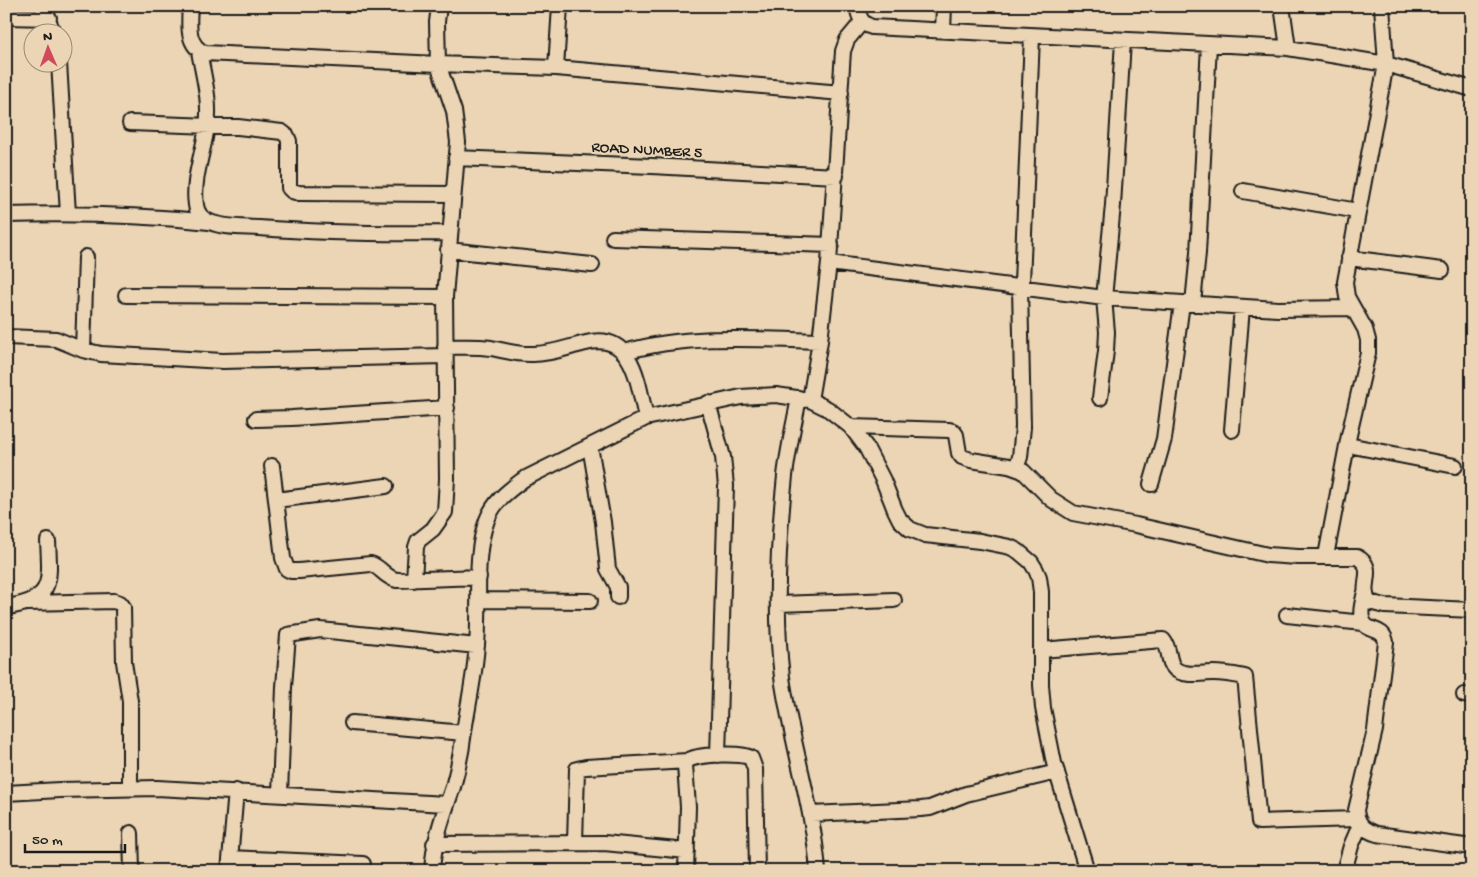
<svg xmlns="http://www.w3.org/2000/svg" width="1478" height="877" viewBox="0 0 1478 877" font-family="'Gochi Hand',sans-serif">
	<rect width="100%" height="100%" fill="#ebd5b4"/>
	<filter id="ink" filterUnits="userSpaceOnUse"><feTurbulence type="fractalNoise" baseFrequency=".02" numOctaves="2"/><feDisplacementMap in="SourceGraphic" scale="10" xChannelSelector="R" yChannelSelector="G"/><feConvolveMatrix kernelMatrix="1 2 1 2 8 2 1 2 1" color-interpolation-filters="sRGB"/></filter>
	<g filter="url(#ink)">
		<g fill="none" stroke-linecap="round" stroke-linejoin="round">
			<defs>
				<path id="minor" d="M43,6L53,32
					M190,6C189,23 186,46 205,53L438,64L556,68L841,93
					M857,6C859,17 861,24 872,27L1288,48L1386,64L1472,89
					M1282,6L1288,48
					M6,17L49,18
					M943,31L944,6
					M199,51C203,75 211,101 207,126C204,151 192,179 196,205C197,213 202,219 210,222C224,228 244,227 259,228C323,233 386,234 450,233
					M59,62L68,214
					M556,68L560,6
					M130,123L238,127L282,132L287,136L289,141V188L292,191L299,193L453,194
					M456,158L652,166L836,176
					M1243,191L1358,211
					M6,215C74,213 142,215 209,222
					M613,238L831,245
					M448,250L592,265
					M1349,258L1442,270
					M829,263L1104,298L1278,309L1352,308
					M126,295L445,297
					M1193,303L1198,253L1209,45
					M6,337L56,339L83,350L101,354L223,361L445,356
					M445,347C461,347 476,346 491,348C506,351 519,355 533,354C552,354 568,347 586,343C634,331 638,384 646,418
					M83,350L86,257
					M625,352C687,334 755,339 820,341
					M799,398C794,424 788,450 785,476C778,542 774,611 782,677C791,742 813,805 818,871
					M1100,398L1106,351L1107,332L1104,298L1113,205L1123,41
					M810,400L820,341L829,263L843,51L847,40L862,22
					M708,403L723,457L726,486L718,755
					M256,419L292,418L447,408
					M851,427L949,430L953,431L956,435L959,453L962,457L971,460L1009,466L1023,471L1051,499L1073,513L1136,525L1268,555L1298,557H1357C1378,568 1358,585 1369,602L1385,606L1472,610
					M1232,430L1242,307
					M1348,445L1455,466
					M590,446L603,522L608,569L618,587V597
					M272,466L283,558L287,569L291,571H299L371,564C381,567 385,578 397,580L479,577
					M1016,468L1020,457L1023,427L1020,287L1022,283L1032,36
					M1151,484L1164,439L1182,303
					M276,500L386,486
					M1326,556L1349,435L1368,353V340L1365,329L1347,297L1345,282L1386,64L1382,6
					M414,580L416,547L418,541L433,529L445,512L447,479L445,297L458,142L454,111L438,64L437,22L439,6
					M1365,592C1363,601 1359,613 1363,621C1367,633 1383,626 1386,642L1375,730L1356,810C1357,824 1364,830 1377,834L1472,847
					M478,600L590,601
					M27,603L114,601L120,603L123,607L124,662L130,701V788
					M778,604L894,600
					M6,607C54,601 50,581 48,541
					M1287,615L1363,623
					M1041,650L1163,640C1171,649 1167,662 1175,669C1184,677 1202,673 1213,673C1224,673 1235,675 1245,677L1259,822L1357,819
					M1464,695L1472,696
					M352,723L464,733
					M6,793L60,790L157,788L446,804
					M280,794L284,687L288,635L320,630L477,646
					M811,814L921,809L930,808L966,794L1057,772
					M131,833L132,871
					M575,843L577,769L586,767L687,761
					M434,844L604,843L687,851
					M230,858L363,864
					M229,871L236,791
					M432,871C434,839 443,816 453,787C458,769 462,749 464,731C470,695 478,658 478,622C479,589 475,552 487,520C494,501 508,491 524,479L646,418L741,397L776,395L810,400L828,409L851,427L866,447L883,480L895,510L900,520L910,529L925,535L980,541L1010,547L1018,551L1031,562L1036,570L1039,577L1041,592V685L1043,708L1054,763L1087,871
					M686,871L688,807L685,765L687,761C696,754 742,752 751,758L755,769L757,871
					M1344,871L1351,846L1360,825"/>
			</defs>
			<!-- minor casing -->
			<use href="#minor" stroke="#1c1c1c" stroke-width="18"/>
			<!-- minor -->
			<use href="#minor" stroke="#ebd5b4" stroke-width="14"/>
		</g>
	</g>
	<g text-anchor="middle" stroke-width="4" stroke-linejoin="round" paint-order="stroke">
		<!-- street labels -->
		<g font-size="16" fill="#1c1c1c" stroke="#ebd5b4">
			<text transform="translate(647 148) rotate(3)" y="6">ROAD NUMBER 5</text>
		</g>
	</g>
	<!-- margin -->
	<rect width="1478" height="877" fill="none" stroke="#ebd5b4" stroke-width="25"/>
	<rect x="12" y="12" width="1453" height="852" fill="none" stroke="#1c1c1c" stroke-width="2" filter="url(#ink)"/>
	<!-- north arrow -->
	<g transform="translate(48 48) rotate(358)"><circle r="24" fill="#ebd5b4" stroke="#988b77"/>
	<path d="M0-4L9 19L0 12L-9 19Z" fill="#d1495b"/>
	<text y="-8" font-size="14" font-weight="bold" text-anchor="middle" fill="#1c1c1c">N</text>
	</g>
	<!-- scale -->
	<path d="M25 844v8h100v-8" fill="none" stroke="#1c1c1c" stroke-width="2.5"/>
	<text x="32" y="844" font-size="15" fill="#1c1c1c" stroke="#ebd5b4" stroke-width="4" paint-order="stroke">50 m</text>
</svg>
